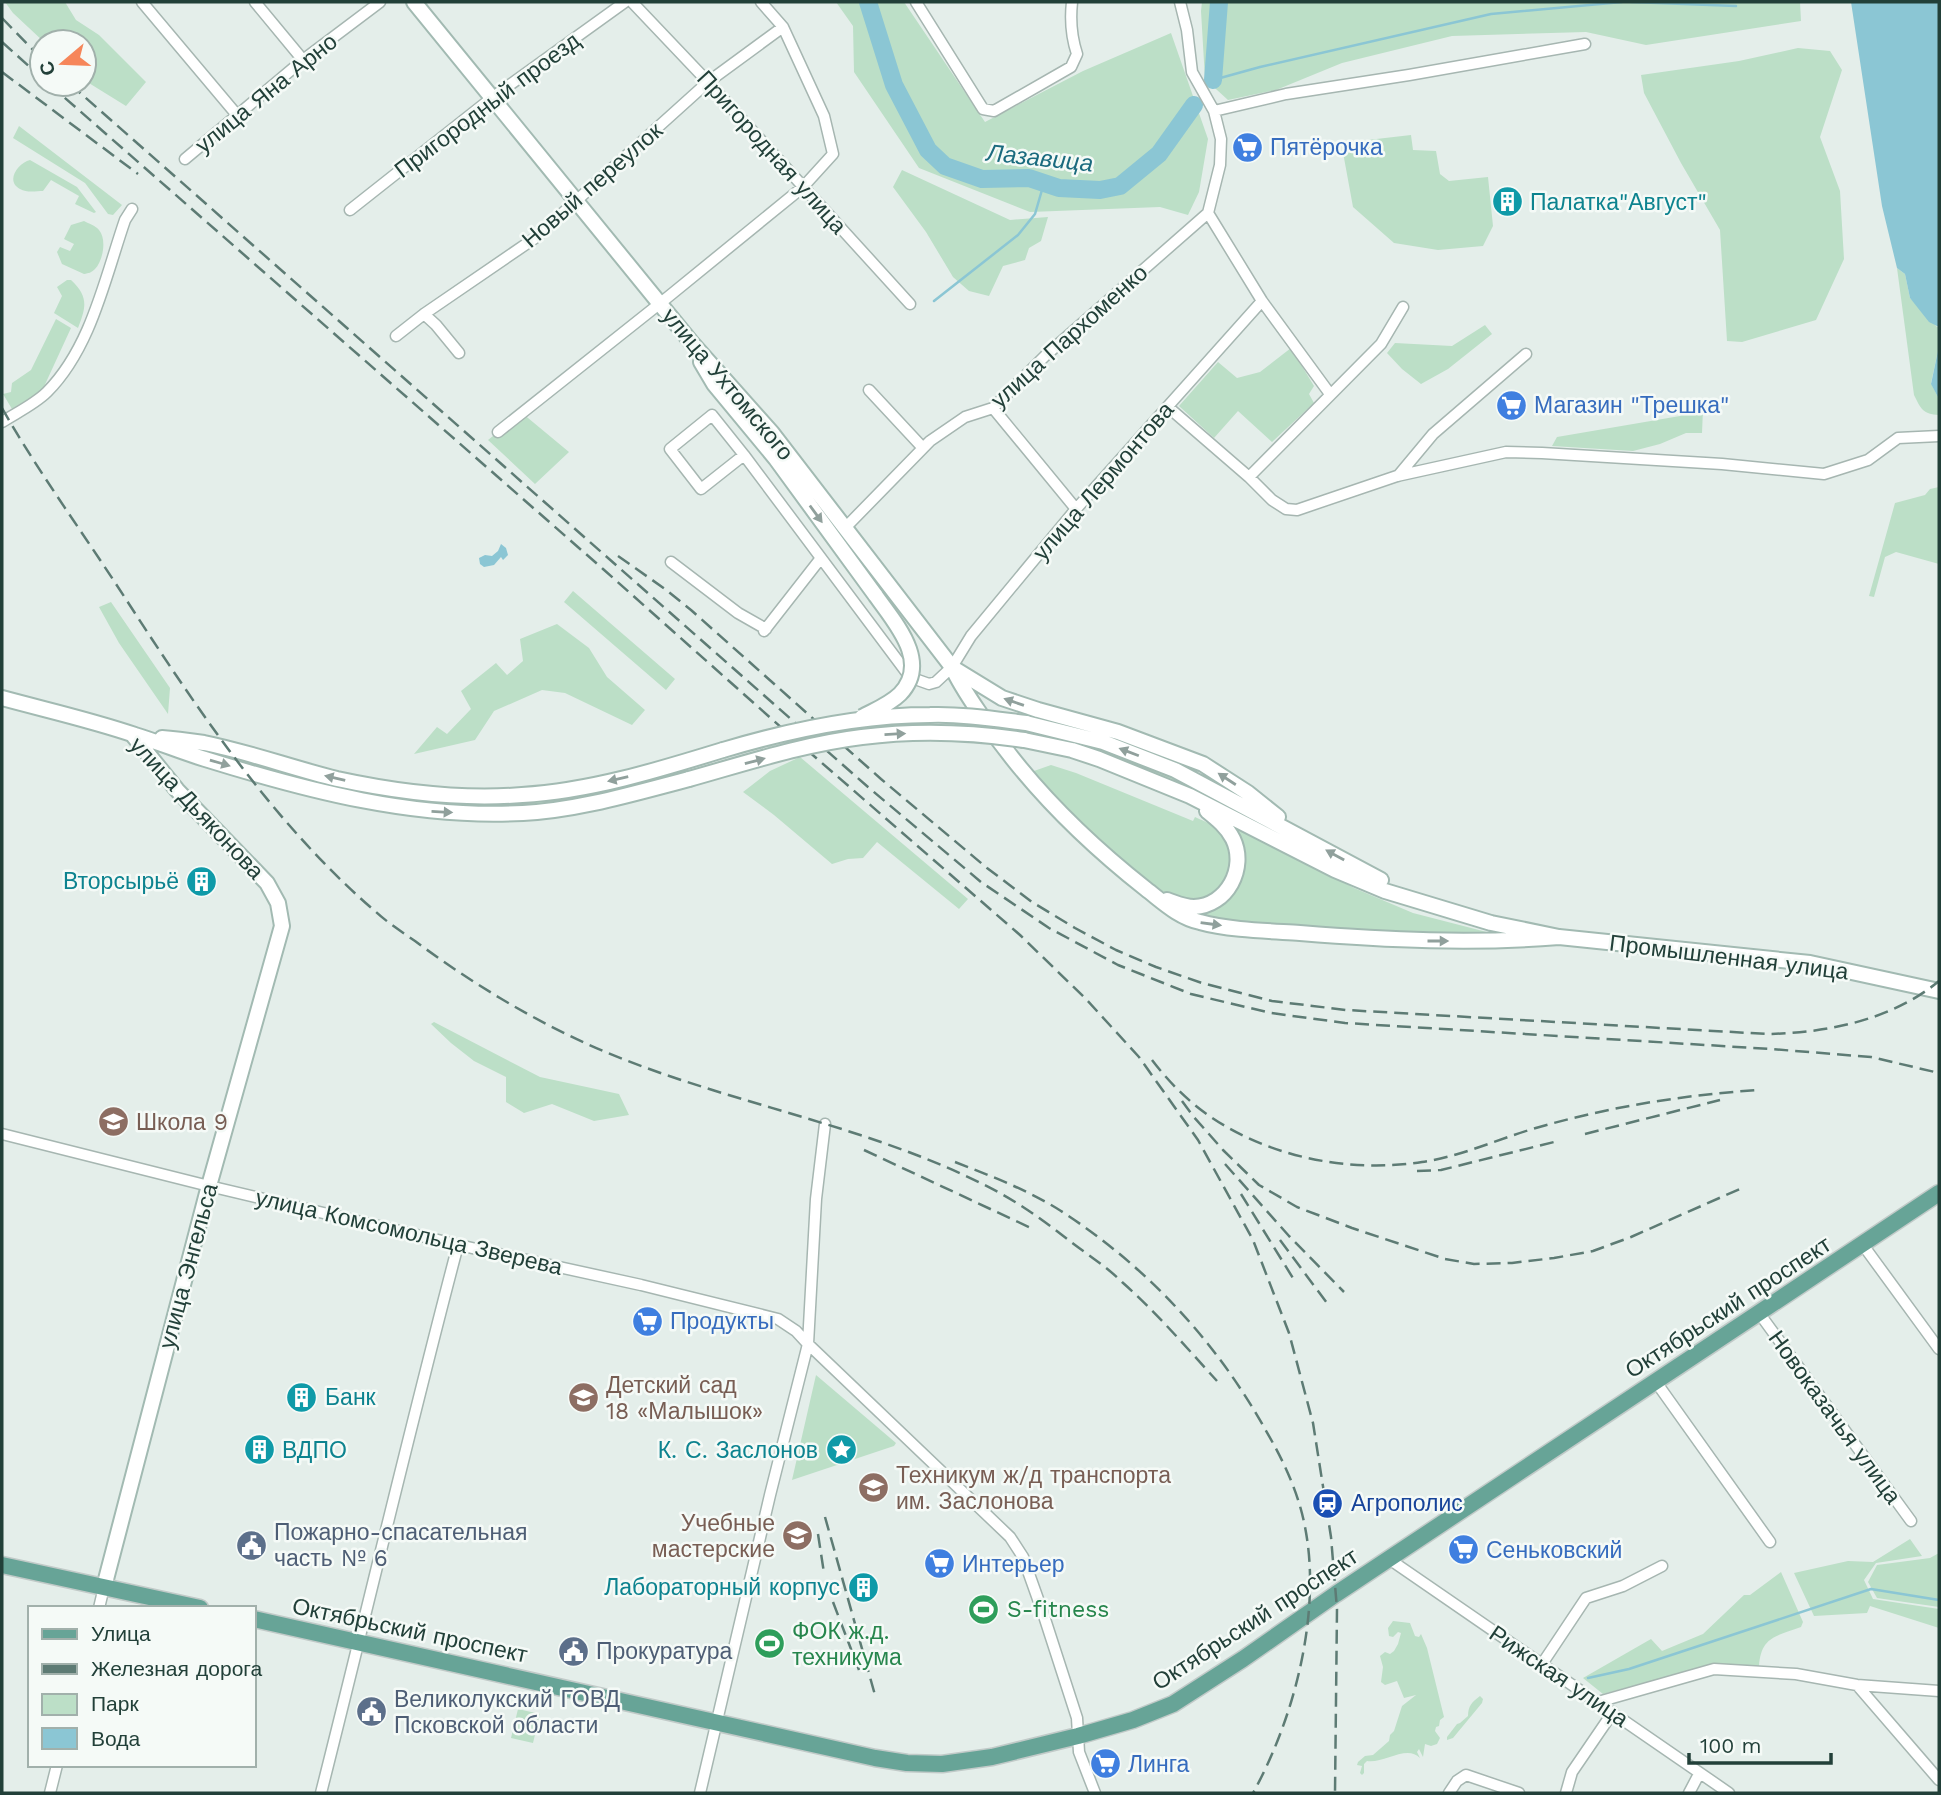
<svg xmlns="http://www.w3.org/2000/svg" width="1941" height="1795" viewBox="0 0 1941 1795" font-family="'Work Sans',sans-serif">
	<rect width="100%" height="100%" fill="#e4eeea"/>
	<!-- green -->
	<path fill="#bcdfc7" d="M5,2H65L76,20L99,35L146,82L126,106L84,80V42H44L13,13Z
		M836,2H904L985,122L1083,71L1171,33L1208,139L1199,192L1188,215L1160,207L1030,212L919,168L854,72L853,26Z
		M1202,2H1800L1801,21L1646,45L1586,32L1452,36L1342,63L1276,90L1228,100L1205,79L1201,11Z
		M1798,48L1830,51L1842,70L1820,137L1840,191L1844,259L1816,320L1742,342L1727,341L1720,230L1681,163L1644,93L1641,75L1739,61Z
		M19,126L122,205L113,215L108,214L85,183L13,138Z
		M1411,135L1413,150L1436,151L1440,174L1449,181L1488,177L1493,226L1483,246L1438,250L1394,243L1353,207L1342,147L1359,141Z
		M30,160L77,187L96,212L94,213L75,204L79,196L51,180L43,191C36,191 27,193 20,189C5,181 18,163 30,160Z
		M902,170L1010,220L1048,217L1041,241L1029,248L1025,260L1003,266L989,296L969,291L953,277L926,232L893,187Z
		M84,221C89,224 95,225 99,230C107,239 103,261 95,269C91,273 89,273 84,274L62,264L57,252L60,247L70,251L74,244L64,239L71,225Z
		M1897,268L1905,274L1910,298L1937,327H1939V346L1931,383L1939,399V415C1923,414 1921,409 1914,395Z
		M67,280H71C89,297 86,307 78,328L54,313L62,296L57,287Z
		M56,319L71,328L42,391L12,409L3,394L11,392L12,383L31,370Z
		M1485,325L1492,334L1448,369L1421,384L1402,369L1387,353L1395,343L1452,346Z
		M1291,348L1314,386L1309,394L1314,403L1272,442L1238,411L1214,438L1179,406L1218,362L1237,378L1260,372Z
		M1697,400L1703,409L1702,433H1686L1660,444L1633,451L1552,446L1557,437L1680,416L1687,408Z
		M522,413L569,452L535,484L488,440Z
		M1939,487V564L1896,552L1885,557L1874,597L1869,596L1895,503L1925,495L1930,489Z
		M573,591L675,679L666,690L564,602Z
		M111,602L170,688L168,714L119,643L99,607Z
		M557,624L589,648L607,677L645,710L632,725L565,693L542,690L494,711L475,740L414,754L437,727L447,734L471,709L461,691L496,663L507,675L523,661L520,639Z
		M1037,731C1095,746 1149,765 1202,790L1201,794C1145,767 1097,751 1037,736Z
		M800,757L968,899L959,909L877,842L863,858L848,859L832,864L774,815L743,792L770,771Z
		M261,765L337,784L439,801L672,771L673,775C610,792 546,808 480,807C405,805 333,787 260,769Z
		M1051,765L1076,773L1193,821L1195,817C1206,822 1219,827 1226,837C1244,866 1218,908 1183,900C1160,894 1139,874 1121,859C1090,832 1061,803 1033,773L1034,771Z
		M1231,823L1354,888L1413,913L1506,937L1285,926L1225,921L1192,914C1216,900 1249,888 1244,854C1242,844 1235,832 1231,823Z
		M434,1022L540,1077L619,1094L629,1115L594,1121L552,1104L524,1113L506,1102V1077L474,1061L451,1043L431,1024Z
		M816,1375L896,1443L894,1446L792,1480Z
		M1910,1539L1922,1556L1876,1563L1864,1580L1873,1599L1939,1609V1628L1870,1606L1867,1613L1814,1616L1794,1573L1848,1561L1873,1562Z
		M1939,1553V1607L1877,1598L1868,1582L1877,1565L1930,1558Z
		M1781,1572L1803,1622L1801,1627C1777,1636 1761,1636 1759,1666L1713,1664L1603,1694L1583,1678L1651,1639L1662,1651L1703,1634L1744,1595H1750Z
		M1393,1621L1410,1623L1415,1636L1419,1637L1421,1634L1427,1648L1444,1717L1440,1720L1439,1726L1436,1727L1435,1731L1440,1738L1437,1744L1431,1746L1425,1744L1423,1757L1419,1749L1417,1752L1420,1758C1407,1744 1383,1764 1367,1761L1364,1764V1773L1362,1775L1360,1773L1362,1766L1357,1765L1358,1762L1365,1756L1373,1755L1389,1741L1390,1735L1394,1731L1402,1706L1416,1695L1404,1698L1397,1681L1385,1685L1381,1682L1383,1667L1380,1656L1385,1652L1390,1654L1394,1651L1398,1644L1401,1633L1398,1632L1393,1637L1389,1636L1388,1628Z
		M1480,1696L1483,1699L1482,1703L1453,1738L1447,1740V1737L1457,1724L1460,1723L1468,1716C1468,1706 1472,1702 1480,1696Z
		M518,1709L540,1714L533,1743L511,1738Z"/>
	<!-- water -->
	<path fill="#8bc6d4" d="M1851,2H1939V327L1929,322L1910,298L1905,274L1897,268L1882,206Z
		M1939,346V399L1931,384Z
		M501,544L506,548L508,555L503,560L501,557L494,565L484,567L480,564L479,558L485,555L492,556L498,551Z"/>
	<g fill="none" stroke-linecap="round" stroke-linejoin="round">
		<!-- stream -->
		<path stroke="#8bc6d4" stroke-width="2.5" d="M1631,2L1736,6
			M1213,80L1260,67L1491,14L1622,2
			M934,301L1018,235L1035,214L1044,183
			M1588,1678L1629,1669L1871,1589L1939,1600"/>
		<!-- river -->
		<path stroke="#8bc6d4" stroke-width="18" d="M868,2L894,85L928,150L945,166L982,179L1029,178L1059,188L1100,190L1120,186L1159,154L1194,105
			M1213,80L1219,2"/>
		<defs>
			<path id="street" d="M142,2L237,115
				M255,2L303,60
				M632,2L708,82L910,304
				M916,2L983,109L994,111L1071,67L1077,54C1071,36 1070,20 1072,2
				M1180,2L1187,30L1192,72L1214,111L1221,139L1220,165L1208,213L1262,301L1330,394
				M1214,111L1286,94L1409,75L1585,44
				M185,159L303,60L380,2
				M350,210L493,97L625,2
				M424,314L436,325L459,353
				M396,336L424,314L535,238L708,82L783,27
				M869,390L923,448
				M1168,407L1249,477L1272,500L1286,509L1297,510L1397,476L1506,452L1542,453L1722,464L1824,474L1868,460L1898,438L1939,436
				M993,408L1076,509
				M2,422C16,413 35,404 47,392C91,348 105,278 125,220L132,209
				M498,432L668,297L803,187L833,154L824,116L783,27L761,2
				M744,455L701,489L670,449L712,415L744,455L907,673L915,679L929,684L936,682L952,667L971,636L1076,509L1262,301
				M1398,476L1433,434L1526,354
				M1249,477L1381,344L1403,307
				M845,528L930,441L965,417L993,408L1045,356L1208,213
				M671,562L738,613L766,629
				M764,631L821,558
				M2,1134L209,1186L472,1248L641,1285L778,1319L796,1331L808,1344L1010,1537L1023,1557L1044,1616L1077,1718L1079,1752L1095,1793
				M1863,1245L1939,1349
				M1759,1313L1911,1521
				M1656,1382L1770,1542
				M1389,1559L1729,1793
				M99,1608L104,1587
				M1542,1664L1586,1598L1623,1586L1662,1566
				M1857,1685L1939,1780
				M1598,1702L1714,1669L1796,1674L1857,1685L1939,1691
				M50,1793L57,1765
				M321,1793C367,1611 410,1427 458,1245
				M700,1793L770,1495L808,1344L816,1199L825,1124
				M1449,1793L1457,1781L1466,1775L1519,1793
				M1566,1793L1572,1772L1613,1712
				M1689,1793L1699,1774"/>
			<path id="secondary" d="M414,2L691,342L772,433L952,667C961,687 973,703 985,721C1029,786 1085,841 1146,889C1163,902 1178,917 1200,922C1228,930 1270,931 1300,933C1387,940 1472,944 1559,937
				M701,362L714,384L776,459L876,596
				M953,668L1002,698L1038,710L1118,732L1203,764L1248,793L1278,817
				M2,698C46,710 91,720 135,735C158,742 182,752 205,759C308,791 415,819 523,813C579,810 635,793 689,779
				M1026,723L1103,742L1175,770L1381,880
				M162,738C176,739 190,741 204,743C249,752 292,768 337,779C397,792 460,800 522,795C590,791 658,770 723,750
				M1024,740L1072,750L1099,759L1190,796L1335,870L1385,891L1491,923L1559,937L1810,963L1939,991
				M1167,900C1176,903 1184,907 1194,907C1227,906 1247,868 1233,839C1227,827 1217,819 1207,811
				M104,1587L207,1193L282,926L278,903L267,883L177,790L132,734"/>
			<path id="primary" d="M2,1565L200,1608
				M254,1619L875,1758L907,1763L942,1764L992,1757L1078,1736L1133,1720L1173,1704L1243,1659L1336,1594L1939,1193"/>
		</defs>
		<!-- street casing -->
		<use href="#street" stroke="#a6b6b1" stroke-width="13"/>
		<!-- secondary casing -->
		<use href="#secondary" stroke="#a2bab2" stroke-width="18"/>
		<!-- primary casing -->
		<use href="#primary" stroke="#c1cac8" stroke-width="19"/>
		<!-- street -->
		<use href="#street" stroke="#fff" stroke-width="10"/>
		<!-- secondary -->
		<use href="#secondary" stroke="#fff" stroke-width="14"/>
		<!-- primary -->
		<use href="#primary" stroke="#67a497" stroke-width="16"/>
		<!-- rail -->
		<path stroke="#5d7b74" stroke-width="2.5" stroke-dasharray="14 7" stroke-linecap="butt" d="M2,18L42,59
			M2,42L42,78
			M2,72L138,174
			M49,84L603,569L792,737L1020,935L1085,998L1139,1057L1198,1140L1253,1240L1289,1333L1313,1423L1331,1537L1337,1609L1335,1793
			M70,84L868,787L981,882L1049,928L1118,965L1191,994L1271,1013L1345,1023L1771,1049L1871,1057L1939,1073
			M2,408C36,468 78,526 116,584C192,701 269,820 376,912C388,923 402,932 415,941C462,976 513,1008 566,1034C704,1102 862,1119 998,1192C1024,1206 1048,1224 1071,1242C1088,1255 1107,1267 1122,1282C1156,1312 1186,1347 1217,1381
			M618,556L665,589L691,610L881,779L987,868L1032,902L1075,928L1116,950L1156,967L1202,983L1272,1001L1346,1010L1767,1034C1827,1033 1892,1020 1939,981
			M1152,1060C1165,1077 1179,1092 1196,1106C1257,1155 1345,1174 1422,1162C1464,1156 1502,1137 1543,1126C1614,1106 1685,1095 1758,1090
			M1182,1101L1193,1116L1223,1150L1259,1185L1297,1207L1352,1228L1445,1259L1474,1264L1512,1263L1554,1258L1593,1251L1631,1237L1742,1188
			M1585,1134L1720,1100
			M864,1150L1031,1228
			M955,1162C991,1176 1028,1190 1061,1211C1146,1266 1216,1341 1265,1429C1282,1458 1297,1489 1304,1522C1323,1609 1295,1717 1253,1793
			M1225,1164L1289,1236L1344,1292
			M1417,1171L1441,1170L1558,1141
			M1241,1194L1296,1283
			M1280,1240L1330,1307
			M825,1517L875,1695
			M818,1534L824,1573
			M833,1602L859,1670"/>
		<defs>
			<path id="secondary-bridge" d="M862,717C875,710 890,704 900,694C931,662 895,623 876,596
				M723,750C790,730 859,715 930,715C962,714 994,719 1026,723
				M689,779C746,763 804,744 862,737C916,730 971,732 1024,740"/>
		</defs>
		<!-- secondary-bridge casing -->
		<use href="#secondary-bridge" stroke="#a2bab2" stroke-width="18" stroke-linecap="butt"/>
		<!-- secondary-bridge -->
		<use href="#secondary-bridge" stroke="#fff" stroke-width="14"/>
	</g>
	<!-- one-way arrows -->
	<defs><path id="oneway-solid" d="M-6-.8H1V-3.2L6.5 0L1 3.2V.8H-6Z" transform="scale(1.75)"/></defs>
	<g fill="#90a09c">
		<use href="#oneway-solid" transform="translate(816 514) rotate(54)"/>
		<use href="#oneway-solid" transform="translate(1014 702) rotate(-161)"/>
		<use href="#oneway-solid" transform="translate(895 734) rotate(-3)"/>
		<use href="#oneway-solid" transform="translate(1129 752) rotate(-159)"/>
		<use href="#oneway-solid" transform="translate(755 761) rotate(-15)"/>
		<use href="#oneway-solid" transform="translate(220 763) rotate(16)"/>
		<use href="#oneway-solid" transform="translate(335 778) rotate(-167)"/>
		<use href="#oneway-solid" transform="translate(618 779) rotate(167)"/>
		<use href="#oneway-solid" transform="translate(1227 779) rotate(-147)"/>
		<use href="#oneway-solid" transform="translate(442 812) rotate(3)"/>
		<use href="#oneway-solid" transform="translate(1335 855) rotate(-151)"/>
		<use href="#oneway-solid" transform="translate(1211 924) rotate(8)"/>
		<use href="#oneway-solid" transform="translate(1438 941)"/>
	</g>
	<!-- icons -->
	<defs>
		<symbol id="supermarket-disc" viewBox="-11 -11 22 22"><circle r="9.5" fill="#3f7fe0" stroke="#f5faf7"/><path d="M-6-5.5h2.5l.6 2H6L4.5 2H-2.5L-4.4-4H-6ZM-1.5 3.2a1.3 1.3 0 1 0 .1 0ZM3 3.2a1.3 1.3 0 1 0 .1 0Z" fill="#fff"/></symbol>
		<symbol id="building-disc" viewBox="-11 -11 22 22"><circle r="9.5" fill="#0f9aa8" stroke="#f5faf7"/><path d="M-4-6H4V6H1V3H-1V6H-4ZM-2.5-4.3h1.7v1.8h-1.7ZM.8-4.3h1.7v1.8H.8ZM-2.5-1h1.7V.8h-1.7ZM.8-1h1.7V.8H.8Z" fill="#fff"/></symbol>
		<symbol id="school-disc" viewBox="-11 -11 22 22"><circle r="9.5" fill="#8d6e63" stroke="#f5faf7"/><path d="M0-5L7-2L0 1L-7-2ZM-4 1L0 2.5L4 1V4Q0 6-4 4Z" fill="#fff"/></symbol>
		<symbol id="sight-disc" viewBox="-11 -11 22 22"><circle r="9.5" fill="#0f9aa8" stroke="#f5faf7"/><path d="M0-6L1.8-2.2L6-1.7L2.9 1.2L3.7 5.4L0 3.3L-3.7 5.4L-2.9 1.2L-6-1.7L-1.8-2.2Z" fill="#fff"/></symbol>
		<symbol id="university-disc" viewBox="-11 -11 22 22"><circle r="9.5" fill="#8d6e63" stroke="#f5faf7"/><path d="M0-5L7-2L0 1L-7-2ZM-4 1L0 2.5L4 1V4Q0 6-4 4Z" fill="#fff"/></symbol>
		<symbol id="station-disc" viewBox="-11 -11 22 22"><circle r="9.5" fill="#1a4fb4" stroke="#f5faf7"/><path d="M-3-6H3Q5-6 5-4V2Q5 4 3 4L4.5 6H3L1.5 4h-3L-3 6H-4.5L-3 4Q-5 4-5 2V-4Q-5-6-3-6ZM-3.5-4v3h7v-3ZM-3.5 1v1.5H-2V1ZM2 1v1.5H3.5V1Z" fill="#fff"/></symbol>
		<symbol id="civic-disc" viewBox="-11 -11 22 22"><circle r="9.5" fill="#5c6f8a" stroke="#f5faf7"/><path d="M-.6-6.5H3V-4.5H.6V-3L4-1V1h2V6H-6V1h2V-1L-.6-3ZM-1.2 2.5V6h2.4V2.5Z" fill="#fff"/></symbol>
		<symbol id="stadium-disc" viewBox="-11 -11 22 22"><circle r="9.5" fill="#2e9e5b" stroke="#f5faf7"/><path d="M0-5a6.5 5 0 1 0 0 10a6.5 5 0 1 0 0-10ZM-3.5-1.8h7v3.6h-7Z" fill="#fff"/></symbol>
	</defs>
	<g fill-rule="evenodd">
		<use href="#supermarket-disc" x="1230" y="130" width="35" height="35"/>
		<use href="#building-disc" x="1490" y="184" width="35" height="35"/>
		<use href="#supermarket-disc" x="1494" y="388" width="35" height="35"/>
		<use href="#building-disc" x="184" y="864" width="35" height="35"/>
		<use href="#school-disc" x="96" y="1104" width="35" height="35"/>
		<use href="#supermarket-disc" x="630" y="1304" width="35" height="35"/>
		<use href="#building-disc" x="284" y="1380" width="35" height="35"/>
		<use href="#school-disc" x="566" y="1380" width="35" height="35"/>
		<use href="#building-disc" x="242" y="1432" width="35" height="35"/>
		<use href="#sight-disc" x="824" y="1432" width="35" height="35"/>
		<use href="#university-disc" x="856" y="1470" width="35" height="35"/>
		<use href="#station-disc" x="1310" y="1486" width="35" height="35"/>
		<use href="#university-disc" x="780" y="1518" width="35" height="35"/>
		<use href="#civic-disc" x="234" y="1528" width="35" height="35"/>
		<use href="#supermarket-disc" x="1446" y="1532" width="35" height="35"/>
		<use href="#supermarket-disc" x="922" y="1546" width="35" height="35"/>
		<use href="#building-disc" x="846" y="1570" width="35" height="35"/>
		<use href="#stadium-disc" x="966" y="1592" width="35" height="35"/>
		<use href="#stadium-disc" x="752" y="1626" width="35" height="35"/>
		<use href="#civic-disc" x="556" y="1634" width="35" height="35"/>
		<use href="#civic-disc" x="354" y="1694" width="35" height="35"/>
		<use href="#supermarket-disc" x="1088" y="1746" width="35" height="35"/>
	</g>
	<g text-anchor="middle" stroke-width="5" stroke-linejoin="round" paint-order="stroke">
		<!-- street labels -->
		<g font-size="23" fill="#224039" stroke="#f5faf7">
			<text transform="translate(266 93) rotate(-39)" y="8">улица Яна Арно</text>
			<text transform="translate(487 105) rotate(-37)" y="8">Пригородный проезд</text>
			<text transform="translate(772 152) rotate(48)" y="8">Пригородная улица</text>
			<text transform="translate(592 185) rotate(-41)" y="8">Новый переулок</text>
			<text transform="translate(1069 336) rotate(-42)" y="8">улица Пархоменко</text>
			<text transform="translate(728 384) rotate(50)" y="8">улица Ухтомского</text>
			<text transform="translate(1103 481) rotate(-49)" y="8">улица Лермонтова</text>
			<text transform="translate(197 808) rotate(47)" y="8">улица Дьяконова</text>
			<text transform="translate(1729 957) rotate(7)" y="8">Промышленная улица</text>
			<text transform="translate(409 1232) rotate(13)" y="8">улица Комсомольца Зверева</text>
			<text transform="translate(188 1266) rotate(-75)" y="8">улица Энгельса</text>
			<text transform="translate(1728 1307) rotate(-33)" y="8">Октябрьский проспект</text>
			<text transform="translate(1835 1417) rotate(54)" y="8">Новоказачья улица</text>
			<text transform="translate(1255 1619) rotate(-33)" y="8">Октябрьский проспект</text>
			<text transform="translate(410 1630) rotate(12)" y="8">Октябрьский проспект</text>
			<text transform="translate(1559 1676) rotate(34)" y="8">Рижская улица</text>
		</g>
		<!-- shop labels -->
		<g font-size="23" fill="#366cbe" stroke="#f5faf7" text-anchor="start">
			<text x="1270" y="155">Пятёрочка</text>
			<text x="1534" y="413">Магазин "Трешка"</text>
			<text x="670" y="1329">Продукты</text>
			<text x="1486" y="1558">Сеньковский</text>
			<text x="962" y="1572">Интерьер</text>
			<text x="1128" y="1772">Линга</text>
		</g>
		<!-- culture labels -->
		<g font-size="23" fill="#0d838f" stroke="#f5faf7" text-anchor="start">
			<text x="1530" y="210">Палатка"Август"</text>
			<text x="179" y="889" text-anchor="end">Вторсырьё</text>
			<text x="325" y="1405">Банк</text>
			<text x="282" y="1458">ВДПО</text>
			<text x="818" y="1458" text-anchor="end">К. С. Заслонов</text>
			<text x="840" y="1595" text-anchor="end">Лабораторный корпус</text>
		</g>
		<!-- education labels -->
		<g font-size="23" fill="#785e54" stroke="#f5faf7" text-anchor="start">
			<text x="136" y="1130">Школа 9</text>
			<text x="606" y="1393">Детский сад<tspan x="606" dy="26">18 «Малышок»</tspan></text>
			<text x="896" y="1483">Техникум ж/д транспорта<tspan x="896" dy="26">им. Заслонова</tspan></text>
			<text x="775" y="1531" text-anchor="end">Учебные<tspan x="775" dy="26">мастерские</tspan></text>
		</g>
		<!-- transit labels -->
		<g font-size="23" fill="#164399" stroke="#f5faf7" text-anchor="start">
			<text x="1351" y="1511">Агрополис</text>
		</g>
		<!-- service labels -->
		<g font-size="23" fill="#4e5e75" stroke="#f5faf7" text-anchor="start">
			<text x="274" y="1540">Пожарно-спасательная<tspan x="274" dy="26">часть № 6</tspan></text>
			<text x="596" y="1659">Прокуратура</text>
			<text x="394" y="1707">Великолукский ГОВД<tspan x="394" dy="26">Псковской области</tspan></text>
		</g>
		<!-- leisure labels -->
		<g font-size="23" fill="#27864d" stroke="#f5faf7" text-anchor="start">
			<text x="1007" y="1617">S-fitness</text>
			<text x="792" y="1639">ФОК ж.д.<tspan x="792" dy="26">техникума</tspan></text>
		</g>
		<!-- water labels -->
		<g font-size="24" font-style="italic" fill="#1a6a7e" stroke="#f5faf7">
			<text transform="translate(1040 158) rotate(6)" y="8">Лазавица</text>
		</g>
	</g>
	<!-- border -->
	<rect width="1941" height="1795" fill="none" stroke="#224039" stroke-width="7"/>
	<!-- legend -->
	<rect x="28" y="1606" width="228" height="161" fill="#f5faf7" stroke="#a1b0ab" stroke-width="2"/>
	<rect x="42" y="1629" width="35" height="10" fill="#67a497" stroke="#a1b0ab" stroke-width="2"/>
	<text x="91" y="1641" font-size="21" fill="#224039">Улица</text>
	<rect x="42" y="1664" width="35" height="10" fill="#5d7b74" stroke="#a1b0ab" stroke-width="2"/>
	<text x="91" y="1676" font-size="21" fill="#224039">Железная дорога</text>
	<rect x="42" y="1694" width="35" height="21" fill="#bcdfc7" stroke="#a1b0ab" stroke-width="2"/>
	<text x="91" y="1711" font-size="21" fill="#224039">Парк</text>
	<rect x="42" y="1728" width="35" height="21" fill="#8bc6d4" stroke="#a1b0ab" stroke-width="2"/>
	<text x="91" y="1746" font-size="21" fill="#224039">Вода</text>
	<!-- north arrow -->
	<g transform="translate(63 63) rotate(251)"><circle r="33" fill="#f5faf7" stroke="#a1b0ab" stroke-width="2"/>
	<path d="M0-5L12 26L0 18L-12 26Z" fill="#f6865a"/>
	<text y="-10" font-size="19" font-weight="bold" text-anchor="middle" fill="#224039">С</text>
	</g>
	<!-- scale -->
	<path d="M1689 1753v10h142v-10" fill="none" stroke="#224039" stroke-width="3.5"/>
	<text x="1700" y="1753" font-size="21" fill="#224039" stroke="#f5faf7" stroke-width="5" paint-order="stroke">100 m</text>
</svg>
